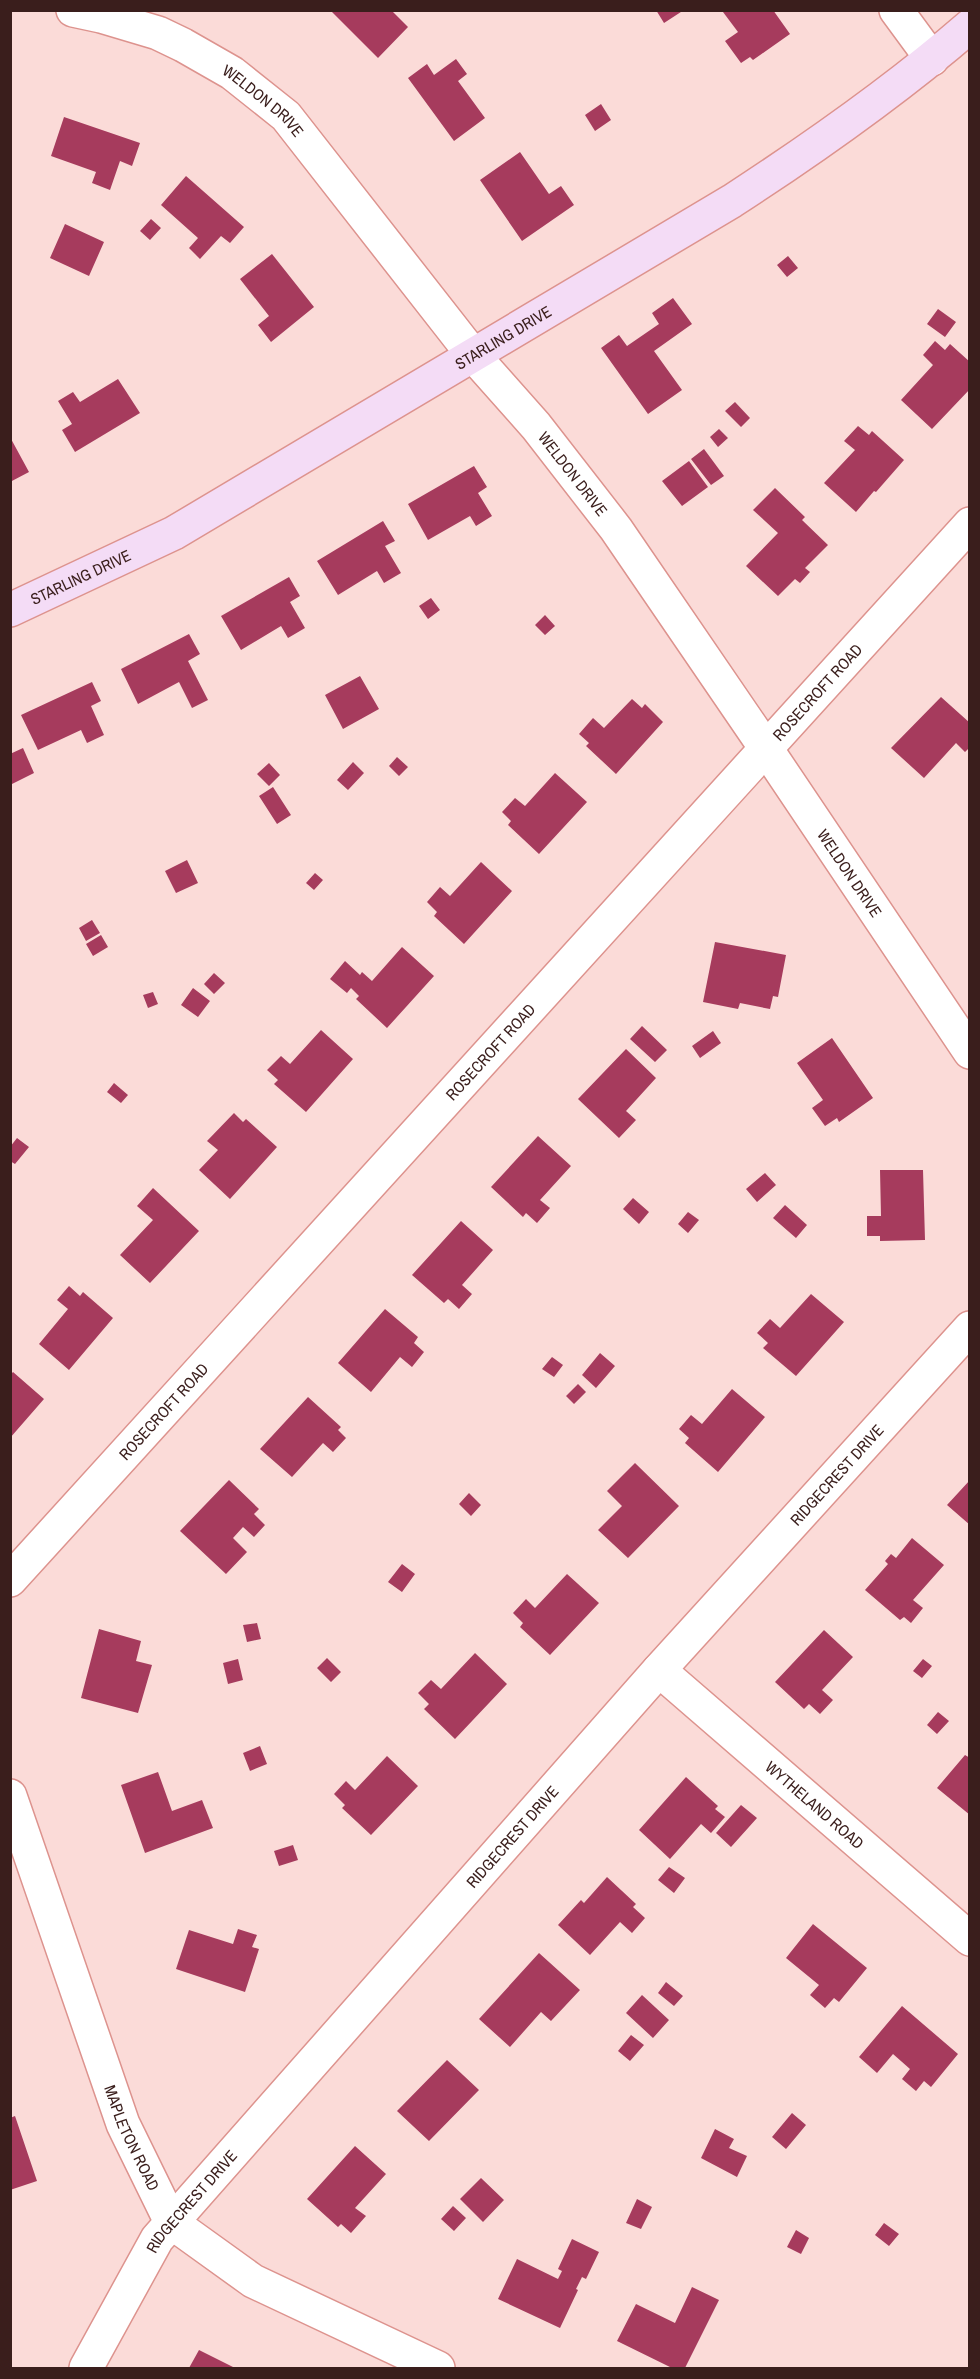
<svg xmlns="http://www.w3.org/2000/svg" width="980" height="2379" viewBox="0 0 980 2379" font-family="'Archivo Narrow',sans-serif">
	<rect width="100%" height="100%" fill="#fbdbd8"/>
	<!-- building -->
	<path fill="#a63b5d" d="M330,10H391L408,27L378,58Z
		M656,10H684L664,23Z
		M725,10H773L790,34L753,60L750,57L741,63L725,41L738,32L723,12Z
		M456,59L467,74L458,81L485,118L454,141L408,78L427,64L434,75Z
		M601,104L611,120L595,131L585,115Z
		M64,117L140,143L132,166L120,161L110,190L92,183L96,172L51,156Z
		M520,152L549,194L561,186L574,205L522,241L480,180Z
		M186,176L244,227L230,243L221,236L200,259L189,248L198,238L161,205Z
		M151,219L161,228L150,240L140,231Z
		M65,224L104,242L89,276L50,258Z
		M272,254L314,307L271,342L258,325L269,316L240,279Z
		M788,256L798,268L787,277L777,265Z
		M673,298L692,324L654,351L682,390L648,414L601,348L619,335L627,346L659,324L652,313Z
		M938,309L956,322L945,337L927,324Z
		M935,341L945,350L950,344L970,362V389L932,429L901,400L933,365L923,355Z
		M118,379L140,413L75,452L62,430L72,424L58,401L73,392L80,402Z
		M735,402L750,418L741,427L725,411Z
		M858,426L869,435L872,431L904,460L876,492L874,491L856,512L824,483L855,450L844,441Z
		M719,429L728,438L718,447L710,437Z
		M10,437L29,472L10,482Z
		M704,449L724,476L711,485L691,459Z
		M689,461L708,487L682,506L662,481Z
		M474,466L487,487L478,493L492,516L476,526L470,516L428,540L408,504Z
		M775,488L805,517L802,520L828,545L805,568L810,572L800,583L795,579L778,596L746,566L778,533L753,510Z
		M383,521L395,541L385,546L401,573L384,583L377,571L338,595L317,561Z
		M289,577L300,596L290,602L305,628L288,638L281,626L241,650L221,616Z
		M431,598L440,610L428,619L419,606Z
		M545,615L555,626L545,635L535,625Z
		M189,634L200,654L188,661L208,700L192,708L179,682L138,704L121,669Z
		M360,676L379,709L343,729L325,695Z
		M92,682L101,701L91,706L104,735L87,743L81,730L38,750L21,715Z
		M941,697L970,723V747L965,752L956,743L924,778L891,748Z
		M632,699L642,708L645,704L663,722L616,774L586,746L589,743L579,734L593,718L604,728Z
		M23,748L34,773L12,784L10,754Z
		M397,757L408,767L399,776L389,766Z
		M353,762L364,773L348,790L337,780Z
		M269,763L280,775L269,786L257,774Z
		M555,773L587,802L539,854L508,825L511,821L502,812L515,798L525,806Z
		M273,787L291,815L277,824L259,796Z
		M187,860L198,883L176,893L165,871Z
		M481,862L512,891L464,944L434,916L437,912L427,902L440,887L450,896Z
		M315,873L323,880L314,890L306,883Z
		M92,920L100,933L86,941L79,928Z
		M101,935L108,947L93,956L86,944Z
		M715,942L786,955L778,997L773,996L770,1009L740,1003L738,1009L703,1002Z
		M402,947L434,976L387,1028L356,999L359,996L351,988L347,993L330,979L345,961L360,975L362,972L372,981Z
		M214,973L225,983L214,994L204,984Z
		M193,988L210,1001L198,1017L181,1005Z
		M153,992L158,1004L148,1008L143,995Z
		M642,1026L667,1050L655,1062L630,1039Z
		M321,1030L353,1059L306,1112L274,1084L278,1080L267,1070L281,1056L290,1064Z
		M713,1031L721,1043L700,1058L692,1046Z
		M832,1038L873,1098L839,1122L837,1118L825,1126L812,1108L823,1100L797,1063Z
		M626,1049L656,1078L626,1111L636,1120L619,1138L578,1099Z
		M114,1083L128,1095L121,1103L107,1092Z
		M234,1113L243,1122L246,1119L277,1147L230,1199L199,1170L218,1150L207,1141Z
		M538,1136L571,1166L540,1200L550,1208L537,1223L526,1213L523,1217L491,1187Z
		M17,1138L29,1147L15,1164L10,1161V1147Z
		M880,1170H923L925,1240L880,1241V1236H867V1216H881Z
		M765,1173L776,1185L757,1202L746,1189Z
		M153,1188L199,1231L150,1283L120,1255L153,1220L137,1206Z
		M633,1198L649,1212L639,1224L623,1209Z
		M785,1205L807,1225L796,1238L773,1218Z
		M688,1212L699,1220L688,1233L678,1224Z
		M461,1221L493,1250L462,1285L472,1294L459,1309L448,1299L444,1303L412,1275Z
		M69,1286L80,1296L83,1292L113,1318L69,1370L39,1344L68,1309L57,1300Z
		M811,1294L844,1322L796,1376L763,1348L768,1343L757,1333L770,1319L780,1328Z
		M385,1309L418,1337L414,1343L424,1352L412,1367L400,1357L371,1392L338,1363Z
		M600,1353L615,1366L596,1388L582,1375Z
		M552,1357L563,1365L554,1377L542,1369Z
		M13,1372L44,1399L10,1438V1375Z
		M578,1384L586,1392L574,1404L566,1396Z
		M732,1389L765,1417L718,1472L685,1443L689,1438L679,1429L691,1415L702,1424Z
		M308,1397L341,1427L338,1430L346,1438L333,1452L323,1443L292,1477L260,1449Z
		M635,1463L679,1506L628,1558L598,1530L622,1506L607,1491Z
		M229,1480L259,1509L254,1514L265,1525L254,1537L243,1527L233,1538L247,1552L226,1574L180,1531Z
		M970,1480V1525L947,1505Z
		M469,1493L481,1505L471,1516L459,1504Z
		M912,1538L944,1565L913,1600L923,1608L911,1623L904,1617L900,1620L865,1590L888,1564L885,1561L891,1554L896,1558Z
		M402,1564L415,1574L402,1592L388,1582Z
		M567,1574L599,1603L550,1655L520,1627L523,1623L513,1613L526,1599L535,1608Z
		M257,1623L261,1639L247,1642L243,1625Z
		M99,1629L141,1641L136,1661L152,1665L138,1713L81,1698Z
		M824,1630L853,1657L822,1690L833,1700L820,1714L809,1704L804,1709L775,1682Z
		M475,1653L507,1684L455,1739L424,1709L429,1704L418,1693L431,1680L441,1689Z
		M327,1658L341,1672L331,1682L317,1668Z
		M238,1659L243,1680L228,1684L223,1663Z
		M923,1659L932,1666L922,1678L913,1671Z
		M938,1712L949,1721L937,1734L927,1725Z
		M260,1746L267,1764L250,1771L243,1753Z
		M965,1755L970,1758V1815L937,1788Z
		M387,1756L418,1786L371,1835L342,1808L345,1805L334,1794L346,1781L355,1790Z
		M158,1772L172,1811L202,1800L213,1828L145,1853L121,1785Z
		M686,1777L718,1806L715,1809L725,1817L711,1833L701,1824L670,1859L639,1830Z
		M741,1805L757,1818L731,1847L716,1833Z
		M293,1845L298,1860L279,1866L274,1851Z
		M669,1867L685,1878L674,1893L658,1880Z
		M607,1877L636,1904L633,1907L645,1918L632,1933L620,1922L590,1955L558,1925L581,1900L584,1903Z
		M813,1924L867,1968L839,2002L834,1998L825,2008L810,1995L819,1985L786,1958Z
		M238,1929L257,1935L252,1947L259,1949L245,1992L176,1969L189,1930L233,1944Z
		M539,1953L580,1990L551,2021L541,2012L510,2047L479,2019Z
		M666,1982L683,1996L674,2006L658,1993Z
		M642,1995L669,2020L653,2038L626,2013Z
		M902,2006L958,2054L931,2087L924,2081L916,2091L902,2079L910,2069L893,2054L877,2073L859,2057Z
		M631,2035L644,2045L630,2061L618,2051Z
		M447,2060L479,2090L429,2141L397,2111Z
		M792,2113L806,2125L786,2149L772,2137Z
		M15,2116L37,2181L10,2190V2118Z
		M715,2129L734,2139L729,2148L747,2156L737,2177L701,2158Z
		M355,2146L386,2174L355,2208L366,2216L351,2233L341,2224L338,2227L307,2199Z
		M481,2178L504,2200L483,2222L460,2199Z
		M637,2199L652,2207L641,2229L626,2223Z
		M453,2206L466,2218L454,2231L441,2219Z
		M884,2223L899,2234L889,2246L875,2235Z
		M796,2230L809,2238L801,2254L787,2247Z
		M572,2239L599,2252L586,2279L582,2277L576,2289L578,2290L560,2328L498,2299L517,2259L558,2279L562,2271L558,2269Z
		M692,2287L719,2300L685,2368H672L617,2341L636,2304L675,2323Z
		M199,2350L235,2368H189Z"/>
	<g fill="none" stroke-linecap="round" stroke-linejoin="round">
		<defs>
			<g id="street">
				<path id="s1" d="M73,10L101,16L158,33L183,45L232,73L286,116L473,355L536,426L616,529L765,747L970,1052"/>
				<path d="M896,10L932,59"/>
				<path id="s2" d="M10,1580L970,524"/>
				<path id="s3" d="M659,1670L970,1939"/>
				<path id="s4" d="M10,1796L123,2124L171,2222L253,2281L438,2368"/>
				<path id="s5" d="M86,2368L157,2239L659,1670L970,1328"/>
			</g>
			<g id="secondary">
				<path id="s6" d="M10,610L174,533L732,201C815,147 895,91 970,26"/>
			</g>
		</defs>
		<!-- street casing -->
		<use href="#street" stroke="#dd938e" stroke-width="36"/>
		<!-- secondary casing -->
		<use href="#secondary" stroke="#dd938e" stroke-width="36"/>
		<!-- street -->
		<use href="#street" stroke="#fff" stroke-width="33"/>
		<!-- secondary -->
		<use href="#secondary" stroke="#f4dcf6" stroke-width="33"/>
	</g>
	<g text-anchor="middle" stroke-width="6" stroke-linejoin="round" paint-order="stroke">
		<!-- street labels -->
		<g font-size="16" fill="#3a1e1c" stroke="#fff">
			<text dy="6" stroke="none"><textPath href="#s1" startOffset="214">WELDON DRIVE</textPath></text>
			<text dy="6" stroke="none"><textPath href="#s6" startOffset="564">STARLING DRIVE</textPath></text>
			<text dy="6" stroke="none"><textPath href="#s1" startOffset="700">WELDON DRIVE</textPath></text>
			<text dy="6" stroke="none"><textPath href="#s6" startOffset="78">STARLING DRIVE</textPath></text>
			<text dy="6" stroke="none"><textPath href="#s2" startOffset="1200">ROSECROFT ROAD</textPath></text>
			<text dy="6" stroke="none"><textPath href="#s1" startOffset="1186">WELDON DRIVE</textPath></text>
			<text dy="6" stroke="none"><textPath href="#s2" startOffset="714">ROSECROFT ROAD</textPath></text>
			<text dy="6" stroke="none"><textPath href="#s2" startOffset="228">ROSECROFT ROAD</textPath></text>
			<text dy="6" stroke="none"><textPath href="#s5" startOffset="1170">RIDGECREST DRIVE</textPath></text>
			<text dy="6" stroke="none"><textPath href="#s3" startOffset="206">WYTHELAND ROAD</textPath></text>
			<text dy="6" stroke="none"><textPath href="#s5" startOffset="684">RIDGECREST DRIVE</textPath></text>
			<text dy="6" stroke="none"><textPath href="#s4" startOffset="363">MAPLETON ROAD</textPath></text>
			<text dy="6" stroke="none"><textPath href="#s5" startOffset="198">RIDGECREST DRIVE</textPath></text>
		</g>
	</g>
	<!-- border -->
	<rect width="980" height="2379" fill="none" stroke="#3a1e1c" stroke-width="24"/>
</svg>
